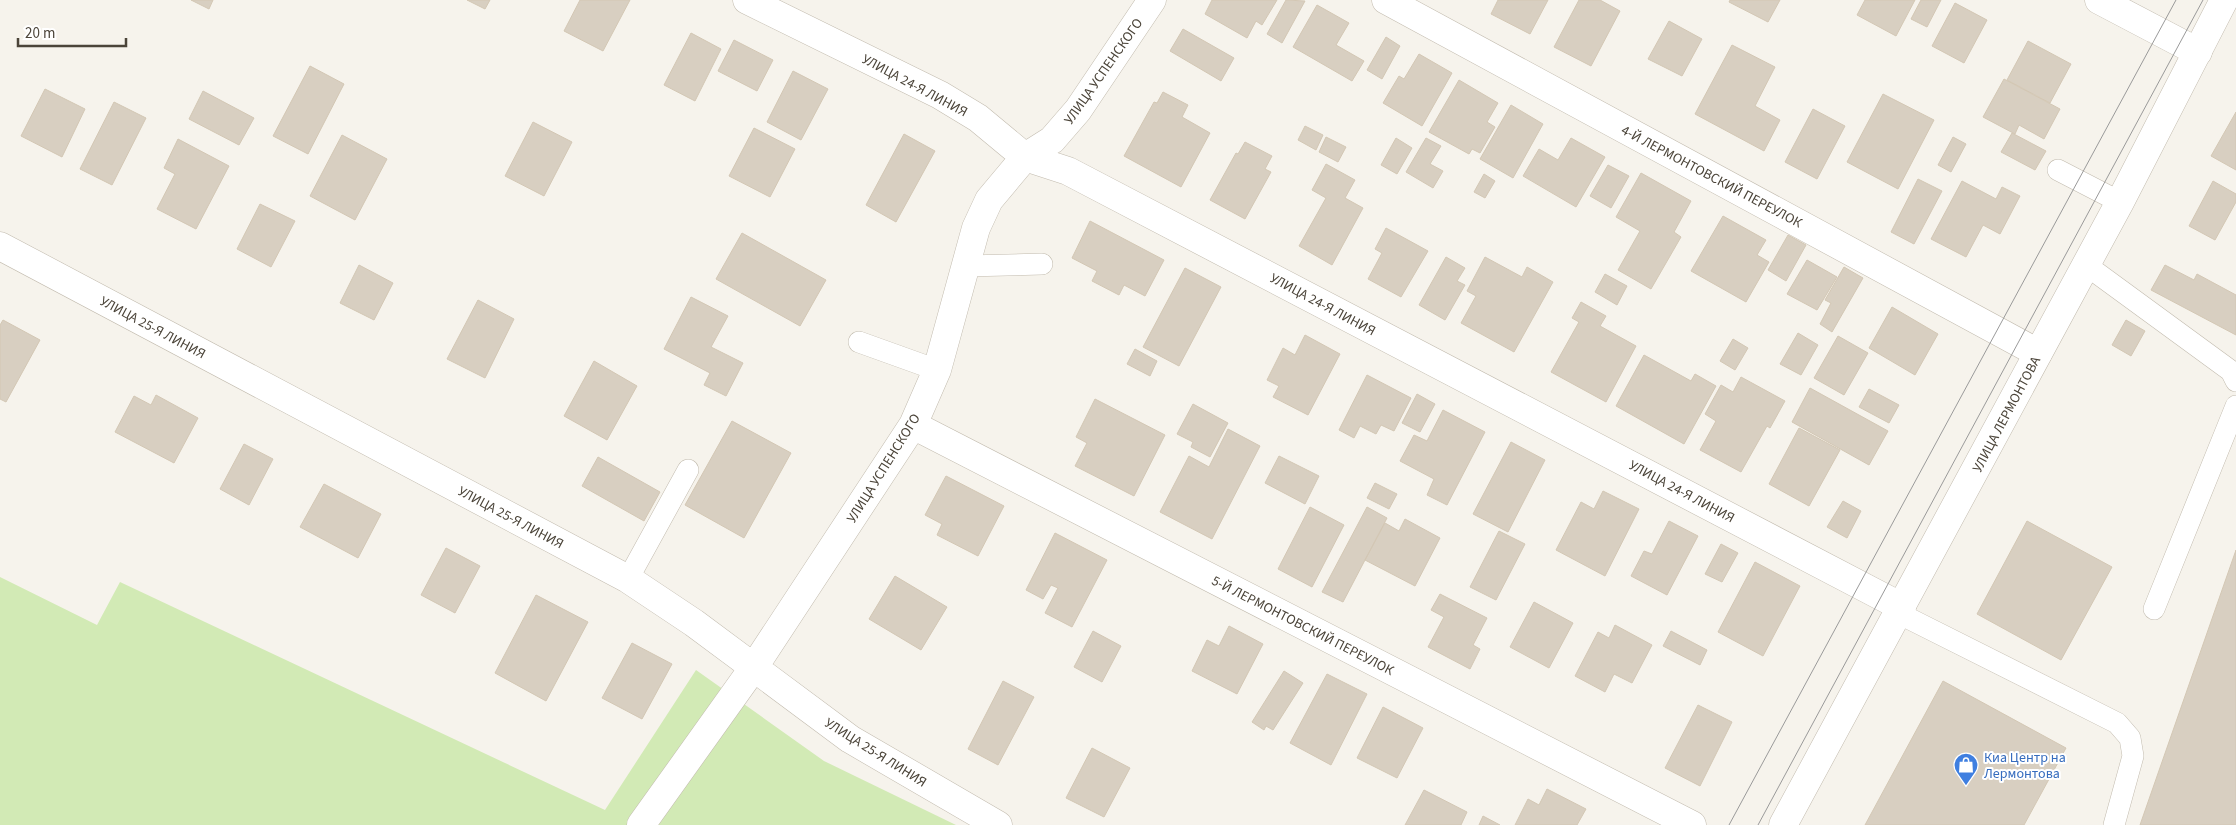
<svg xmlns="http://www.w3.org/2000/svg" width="2236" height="825" viewBox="0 0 2236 825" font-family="'Source Sans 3',sans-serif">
	<rect width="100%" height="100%" fill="#f6f3ec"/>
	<!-- green -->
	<path fill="#d2eab5" d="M0,577L97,625L120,582L605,810L696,670L824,761L956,825H0Z"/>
	<!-- building -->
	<path fill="#d8cfc1" stroke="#d3c7b4" d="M191,0H213L209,9Z
		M467,0H490L485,9Z
		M580,0H630L603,51L564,31Z
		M1212,0H1277L1262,25L1256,21L1247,38L1205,14Z
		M1286,0L1305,1L1282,43L1267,34Z
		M1498,0H1548L1530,34L1491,14Z
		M1579,0H1600L1620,11L1591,66L1554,47Z
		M1730,0H1780L1768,22L1729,2Z
		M1865,0H1915L1896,36L1857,15Z
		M1921,0H1941L1927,27L1911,19Z
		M1955,3L1987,20L1964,63L1932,46Z
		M1317,5L1349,23L1336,45L1364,61L1352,81L1293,47Z
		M1669,21L1702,39L1682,76L1648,59Z
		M1183,29L1234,58L1221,81L1170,51Z
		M691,33L721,49L695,101L664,85Z
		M1386,37L1400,46L1382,79L1367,70Z
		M734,40L773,60L757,91L718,71Z
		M2028,41L2071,64L2050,103L2007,80Z
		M1732,45L1775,67L1755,106L1780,120L1764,151L1695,114Z
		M1419,54L1452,73L1422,126L1383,103L1399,76L1404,79Z
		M310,66L344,84L308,154L273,136Z
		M793,71L828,89L801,140L767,122Z
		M2004,79L2060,109L2044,139L2019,125L2015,134L1983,117Z
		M1459,80L1498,103L1487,122L1495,127L1480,153L1472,149L1469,154L1429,132Z
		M45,89L85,109L62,157L21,136Z
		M203,91L254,118L239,145L189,119Z
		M1163,92L1188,105L1182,117L1210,133L1181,187L1124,156L1154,102L1157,103Z
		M1883,94L1934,120L1898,189L1847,162Z
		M114,102L146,118L112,185L80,169Z
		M1511,105L1543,124L1513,178L1480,159Z
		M1813,109L1845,126L1817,179L1785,162Z
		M2236,112V170L2211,156Z
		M533,122L572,142L544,196L505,176Z
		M1305,126L1323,135L1316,150L1298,140Z
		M754,128L795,149L770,197L729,176Z
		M2012,133L2046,151L2035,170L2001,152Z
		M904,134L935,151L896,222L866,205Z
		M342,135L387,159L355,220L310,196Z
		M1326,137L1346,147L1338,162L1319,152Z
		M1953,137L1966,144L1951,172L1938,165Z
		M1396,138L1412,148L1397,174L1381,165Z
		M1426,138L1441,146L1430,164L1443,171L1433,188L1406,172Z
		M1571,138L1605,157L1576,207L1523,176L1539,149L1558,160Z
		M178,139L229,166L196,229L157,209L175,174L164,168Z
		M1245,142L1272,156L1265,169L1271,172L1245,219L1210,200L1236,153L1238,154Z
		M1326,164L1355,180L1345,198L1363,208L1332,265L1299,246L1326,198L1312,190Z
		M1608,165L1629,176L1611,208L1590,196Z
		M1641,173L1691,201L1674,232L1681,237L1651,289L1618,270L1640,231L1616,217Z
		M1484,174L1495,181L1485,198L1474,192Z
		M1918,179L1942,191L1914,244L1891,232Z
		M1962,181L1996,199L2002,187L2020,196L2000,234L1983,225L1966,257L1931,239Z
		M2213,181L2236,194V202L2215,240L2189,226Z
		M260,204L295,221L271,267L237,249Z
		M1723,216L1766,240L1757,255L1769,262L1746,302L1691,271Z
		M1090,221L1164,260L1145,296L1124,285L1119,295L1092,281L1097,271L1072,258Z
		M1386,228L1428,251L1401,297L1368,279L1382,253L1375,249Z
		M742,233L826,280L800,326L716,279Z
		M1788,235L1806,245L1786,281L1768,270Z
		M1446,257L1465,268L1457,281L1465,285L1445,320L1419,305Z
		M1485,257L1522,277L1527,267L1553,282L1514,352L1461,323L1476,296L1467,291Z
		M1807,260L1837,277L1817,310L1787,294Z
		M359,265L393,283L374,320L340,303Z
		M2165,265L2194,280L2197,274L2236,295V335L2151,290Z
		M1844,267L1863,278L1832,332L1820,324L1831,303L1825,300Z
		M1185,268L1221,287L1179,366L1143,347Z
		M1605,274L1627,286L1617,305L1595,292Z
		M691,297L728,316L711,347L743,363L726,396L704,385L710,373L664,349Z
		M478,300L514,319L485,378L447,359Z
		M1581,302L1606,316L1600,326L1636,346L1606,402L1551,372L1579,322L1572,318Z
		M1892,307L1938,334L1915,375L1869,348Z
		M3,320L40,340L6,402L0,399V325Z
		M2126,320L2145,331L2131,356L2112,345Z
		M1798,333L1818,345L1801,375L1780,364Z
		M1305,335L1340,354L1308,415L1273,397L1279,386L1267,380L1283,348L1295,355Z
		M1838,336L1868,353L1844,395L1814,378Z
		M1733,339L1748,348L1735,370L1720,361Z
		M1135,349L1157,361L1150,376L1127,364Z
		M1644,355L1691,381L1695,374L1716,386L1684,444L1616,406Z
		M594,361L637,386L607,440L564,416Z
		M1367,375L1411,398L1394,431L1381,425L1376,434L1360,426L1354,438L1339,430Z
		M1741,377L1785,401L1770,428L1767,426L1741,472L1700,450L1716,421L1705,414L1721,385L1733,392Z
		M1810,388L1888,431L1869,465L1792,422Z
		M1869,389L1899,405L1889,423L1859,407Z
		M1417,394L1435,404L1420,432L1402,423Z
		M156,395L198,418L174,463L115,432L134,396L151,405Z
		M1095,399L1165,435L1134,496L1075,466L1087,443L1076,437Z
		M1193,404L1228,423L1210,457L1191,447L1193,442L1177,434Z
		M1443,410L1485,432L1447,505L1427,495L1434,479L1400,461L1414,435L1427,441Z
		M732,421L791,453L744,538L685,505Z
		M1799,428L1840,450L1809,506L1769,484Z
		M1228,429L1260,446L1212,539L1160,512L1189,456L1209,467Z
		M1511,442L1545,460L1508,532L1473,514Z
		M244,444L273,459L249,505L220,489Z
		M1279,456L1319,476L1305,504L1265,483Z
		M598,457L660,492L644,521L582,486Z
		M946,476L1004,506L978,556L937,535L942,524L925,515Z
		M1375,483L1397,494L1389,509L1367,498Z
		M324,484L381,514L358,558L300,527Z
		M1603,491L1639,509L1605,576L1556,550L1581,502L1594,509Z
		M1843,501L1861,511L1847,538L1827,527Z
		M1310,507L1344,525L1312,587L1278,569Z
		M1367,507L1387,518L1343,602L1322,592Z
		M1405,519L1440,538L1415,586L1365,560L1385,523L1399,531Z
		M1669,521L1698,536L1667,595L1631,576L1644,551L1652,554Z
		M2027,521L2112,567L2061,660L1977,614Z
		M1499,531L1525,544L1496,600L1470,587Z
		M1055,533L1107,560L1072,627L1045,613L1058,588L1051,585L1043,599L1026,590Z
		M1721,544L1738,553L1722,582L1705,574Z
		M446,548L480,566L455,613L421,595Z
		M2236,550V825H2140Z
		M1755,562L1800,586L1763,656L1718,632Z
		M895,576L947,607L921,650L869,619Z
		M1440,594L1487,618L1473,645L1480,649L1470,669L1428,647L1444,617L1431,610Z
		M536,595L588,622L546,701L495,673Z
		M1534,602L1573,623L1549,668L1510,647Z
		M1615,625L1652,645L1632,683L1614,674L1605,692L1575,676L1598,632L1609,638Z
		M1229,626L1263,644L1237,694L1192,671L1207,640L1219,646Z
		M1093,631L1121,646L1102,682L1074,667Z
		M1671,631L1707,650L1700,665L1663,646Z
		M632,643L672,664L642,719L602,698Z
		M1284,671L1303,683L1273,730L1266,726L1264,730L1252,722Z
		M1327,674L1367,694L1331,765L1290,743Z
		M1003,681L1034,697L998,765L968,749Z
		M1943,681L2066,748L2024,825H1865Z
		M1698,705L1732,722L1700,786L1665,768Z
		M1383,707L1423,728L1397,778L1357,758Z
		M1092,748L1130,768L1104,817L1066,798Z
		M1547,789L1586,809L1577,825H1515L1528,799L1539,805Z
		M1424,790L1467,812L1461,825H1405Z
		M1483,816L1500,825H1479Z"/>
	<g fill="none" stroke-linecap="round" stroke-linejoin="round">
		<defs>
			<path id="service" d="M2058,170L2120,202
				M2086,265L2231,371L2236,381
				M966,266L1042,264
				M859,342L937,370
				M628,579L688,470
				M2154,609L2236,406
				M1898,613L2117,723L2130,738L2133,756L2114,825"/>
			<path id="minor" d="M747,0L940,95L978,118L1025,157L1068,171L1902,607
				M1386,0L2038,353
				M2099,0L2198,52
				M0,246L628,579L694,623L850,739L998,825
				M913,425L1692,825
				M641,825L754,667L913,425L937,370L976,228L989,200L1025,157L1052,140L1078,110L1152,0"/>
			<path id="tertiary" d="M1783,825L2120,202L2224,0"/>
		</defs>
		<!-- service casing -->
		<use href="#service" stroke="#c2bbae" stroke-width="22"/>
		<!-- minor casing -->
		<use href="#minor" stroke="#c2bbae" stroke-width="29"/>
		<!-- tertiary casing -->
		<use href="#tertiary" stroke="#c2bbae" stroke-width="29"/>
		<!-- service -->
		<use href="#service" stroke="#fff" stroke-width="21"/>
		<!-- minor -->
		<use href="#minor" stroke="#fff" stroke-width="28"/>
		<!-- tertiary -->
		<use href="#tertiary" stroke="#fff" stroke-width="28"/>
		<!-- tram -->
		<path stroke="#9a9a9a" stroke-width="1" d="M1729,825L2176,0
			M1758,825L2203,0"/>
	</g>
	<!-- icons -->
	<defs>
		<symbol id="shop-pin" viewBox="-11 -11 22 30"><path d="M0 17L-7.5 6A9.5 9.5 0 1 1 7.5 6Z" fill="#3f7fe0" stroke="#fff"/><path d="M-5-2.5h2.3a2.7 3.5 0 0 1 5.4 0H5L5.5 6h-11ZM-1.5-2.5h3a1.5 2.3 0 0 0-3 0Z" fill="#fff"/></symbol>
	</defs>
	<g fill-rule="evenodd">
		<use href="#shop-pin" x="1952" y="751" width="28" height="38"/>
	</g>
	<g text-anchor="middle" stroke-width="4" stroke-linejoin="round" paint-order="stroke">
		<!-- street labels -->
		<g font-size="14" fill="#4b4439" stroke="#fff">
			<text transform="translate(1103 71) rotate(-55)" y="5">УЛИЦА УСПЕНСКОГО</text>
			<text transform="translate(915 85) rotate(28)" y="5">УЛИЦА 24-Я ЛИНИЯ</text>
			<text transform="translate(1712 176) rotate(28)" y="5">4-Й ЛЕРМОНТОВСКИЙ ПЕРЕУЛОК</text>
			<text transform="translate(1323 304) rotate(28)" y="5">УЛИЦА 24-Я ЛИНИЯ</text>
			<text transform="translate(153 327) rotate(28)" y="5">УЛИЦА 25-Я ЛИНИЯ</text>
			<text transform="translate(2006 414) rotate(-62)" y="5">УЛИЦА ЛЕРМОНТОВА</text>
			<text transform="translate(883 468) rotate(-58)" y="5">УЛИЦА УСПЕНСКОГО</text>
			<text transform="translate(1682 491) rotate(28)" y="5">УЛИЦА 24-Я ЛИНИЯ</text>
			<text transform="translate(511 517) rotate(28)" y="5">УЛИЦА 25-Я ЛИНИЯ</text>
			<text transform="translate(1303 625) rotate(27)" y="5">5-Й ЛЕРМОНТОВСКИЙ ПЕРЕУЛОК</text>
			<text transform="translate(876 752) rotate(32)" y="5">УЛИЦА 25-Я ЛИНИЯ</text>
		</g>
		<!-- shop labels -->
		<g font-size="14" fill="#366cbe" stroke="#fff" text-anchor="start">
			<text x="1984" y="762">Киа Центр на<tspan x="1984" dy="16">Лермонтова</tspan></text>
		</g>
	</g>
	<!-- scale -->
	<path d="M18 38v8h108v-8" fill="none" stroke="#4b4439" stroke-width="2.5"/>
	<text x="25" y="38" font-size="15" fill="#4b4439" stroke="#ffffff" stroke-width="4" paint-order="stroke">20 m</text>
</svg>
